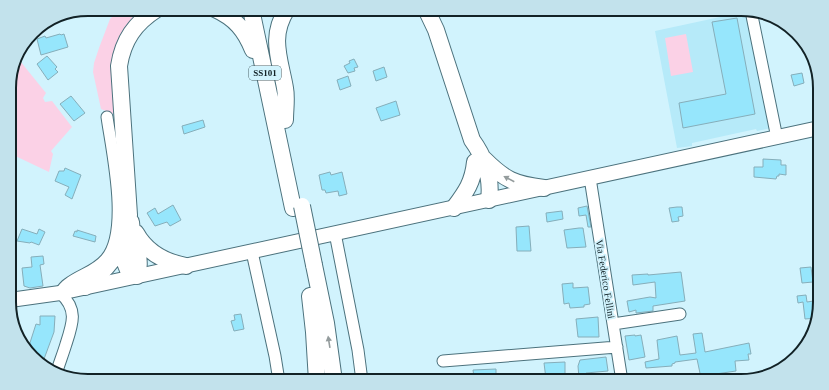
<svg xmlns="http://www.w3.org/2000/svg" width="829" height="390" viewBox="0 0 829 390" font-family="Georgia,serif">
	<rect width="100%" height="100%" fill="#d1f3fd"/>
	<!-- built -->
	<path fill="#b6eaf9" d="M748,11L771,128L757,131L756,129L692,143V146L677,148L655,31Z"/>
	<!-- green -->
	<path fill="#fbd1e6" d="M120,9H143C116,29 110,55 112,86C113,95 115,106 113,114L101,109L93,72L94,63L99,48L110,19Z
		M686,34L693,72L671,76L665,38Z
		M16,56L46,93L43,98L45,102L52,101L72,127L51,151L53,154L49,172L9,153V82Z"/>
	<!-- building -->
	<path fill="#96e6fc" stroke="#86aeba" d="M737,18L755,114L683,128L679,103L726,94L712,22Z
		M60,34L61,35L64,34L68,47L41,55L37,39L45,36L46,38Z
		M47,56L57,67L55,69L58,72L48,80L37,64Z
		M354,59L358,67L354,68L355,71L348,73L344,66L350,63L349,61Z
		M384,67L387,77L376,81L373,71Z
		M802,73L804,83L794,86L791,75Z
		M348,76L351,86L340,90L337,80Z
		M71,96L85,113L74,121L60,104Z
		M396,101L400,115L381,121L376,108Z
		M203,120L205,127L184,134L182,126Z
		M763,159L781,160V165H786V175L779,174V176H777L776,179L754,177V167H763Z
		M65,168L81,175L72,199L65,195L69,187L55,181L59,171H64Z
		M330,172L331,175L342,172L347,194L339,196L338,191L326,193L325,190H322L319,175Z
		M173,205L181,220L170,226L167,222L155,226L147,213L155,208L158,214Z
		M587,206L591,227H588L586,215L579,216L578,208Z
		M677,207H682L683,216L678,217L679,221L672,222L669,208Z
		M562,211L563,219L547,222L546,213Z
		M529,226L531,251H517L516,227Z
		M579,228H583L586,247L567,248L564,230Z
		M22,229L37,234L39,229L45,232L39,245L31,242L30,243L17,241Z
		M77,230L96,236L95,242L73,236L75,231L77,232Z
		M43,256L44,264L40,265L43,286L30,288L24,286L22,268L32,267L31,257Z
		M811,267L813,282L802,283L800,268Z
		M681,272L685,301L653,306V311L636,313V310L629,312L627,301L650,297L656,298L655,282L633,285L632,275L648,274V275Z
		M573,283V288L588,287L590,304L584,305V307L570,308L569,303L564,304L562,284Z
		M806,295L807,302L820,300L817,318L805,319L803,302L798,303L797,296Z
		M241,314L244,329L234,331L231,321L235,320L234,315Z
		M40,316H55L54,332L44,359L31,355L27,352L36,324L40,325Z
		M598,317L599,337H578L576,319Z
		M702,333L705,352L749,343L751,354H748L749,360L735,361L736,371L709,375V377L701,378L697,359L675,362V363L672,364V366L646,368L645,362L659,359L657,340L677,336L680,355L696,353L693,334Z
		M635,335V336L641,335L645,357L629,360L625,336Z
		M606,357L608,371L586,373L587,378H579L578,366L580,360Z
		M565,362V378L546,379L544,363Z
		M496,369V378L487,379V376L474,377L473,370Z"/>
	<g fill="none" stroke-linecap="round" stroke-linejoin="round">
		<defs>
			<path id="minor" d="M751,11L777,138
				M590,178L622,381
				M335,233L358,350L362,381
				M252,252L275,356L279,381
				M613,324L680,314
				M443,361L617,347
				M56,374C59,364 63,354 66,344C73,323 78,309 60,293C62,290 65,286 68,284C81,274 95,272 106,259C130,231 112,152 107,117"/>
			<path id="major" d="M10,300L60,293L819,128"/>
			<path id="highway" d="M215,9C235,18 245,30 253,50
				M251,9L293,208
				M426,9L436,30L472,140C485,158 492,178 489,200
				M285,120C285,109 287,98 285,88C280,59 269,37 287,9
				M484,159C505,180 514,184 544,188
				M454,208C466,192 473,182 475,162
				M131,222C132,241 143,257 137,276L128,270L124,260L125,241L129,215L119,66C123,40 135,23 157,9
				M136,233C147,253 165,262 186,266
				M314,265L326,323L334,381
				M85,287C103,272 112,263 124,242
				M310,296L314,332L317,381"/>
		</defs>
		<!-- minor casing -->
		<use href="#minor" stroke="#4c727d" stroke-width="13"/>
		<!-- major casing -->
		<use href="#major" stroke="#4c727d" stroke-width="16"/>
		<!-- highway casing -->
		<use href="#highway" stroke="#4c727d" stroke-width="18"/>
		<!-- minor -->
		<use href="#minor" stroke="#fff" stroke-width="11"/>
		<!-- major -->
		<use href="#major" stroke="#fff" stroke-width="14"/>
		<!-- highway -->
		<use href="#highway" stroke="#fff" stroke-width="16"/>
		<defs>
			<path id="highway-bridge" d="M302,206L314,265"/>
		</defs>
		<!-- highway-bridge casing -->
		<use href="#highway-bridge" stroke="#4c727d" stroke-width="18" stroke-linecap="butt"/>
		<!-- highway-bridge -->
		<use href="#highway-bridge" stroke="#fff" stroke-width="16"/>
	</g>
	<!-- one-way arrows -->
	<defs><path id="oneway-solid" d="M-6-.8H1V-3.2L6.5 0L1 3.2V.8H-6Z"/></defs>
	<g fill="#949c9d">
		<use href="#oneway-solid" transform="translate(509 179) rotate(-152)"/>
		<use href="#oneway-solid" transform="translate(329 342) rotate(-99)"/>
	</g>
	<g text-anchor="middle" stroke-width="3.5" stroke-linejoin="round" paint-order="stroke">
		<!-- shield labels -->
		<rect fill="#d1f3fd" stroke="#4b6166" stroke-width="1" x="249" y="66" width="32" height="14" rx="3"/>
		<g font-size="9" font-weight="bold" fill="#122226">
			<text x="265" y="76">SS101</text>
		</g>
		<!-- street labels -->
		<g font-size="10" fill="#122226" stroke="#d1f3fd">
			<text transform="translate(606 279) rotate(81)" y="4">Via Federico Fellini</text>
		</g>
	</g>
	<!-- crop -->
	<path d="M0 0H829V390H0ZM88 16H741A72 72 0 0 1 813 88V302A72 72 0 0 1 741 374H88A72 72 0 0 1 16 302V88A72 72 0 0 1 88 16Z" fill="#c2e2ec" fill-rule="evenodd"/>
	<path fill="none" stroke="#122226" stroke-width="2" d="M88 16H741A72 72 0 0 1 813 88V302A72 72 0 0 1 741 374H88A72 72 0 0 1 16 302V88A72 72 0 0 1 88 16Z"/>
</svg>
